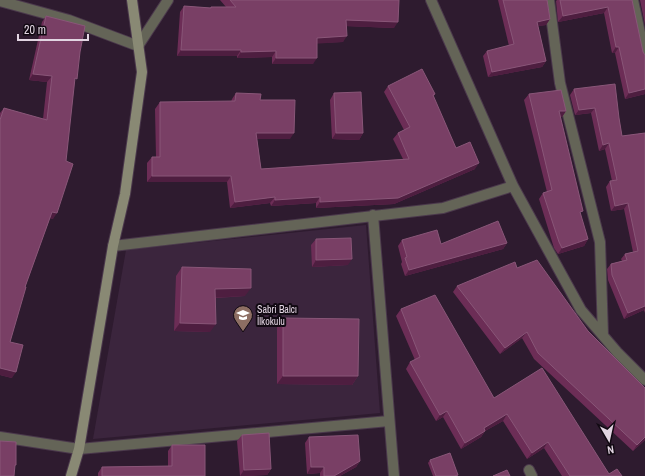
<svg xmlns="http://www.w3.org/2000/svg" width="645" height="476" viewBox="0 0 645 476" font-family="'Archivo Narrow',sans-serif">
	<rect width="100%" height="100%" fill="#2e1b2f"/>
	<!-- built -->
	<path fill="#3b253d" d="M366,225L380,413L93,439L126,250Z"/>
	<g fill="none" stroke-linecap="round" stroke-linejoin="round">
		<defs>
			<path id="street" d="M431,0L513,186L581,310L617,352L645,380
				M549,0L560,83L600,242L603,335
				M633,0L645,56
				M0,1L69,20L138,46L168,0
				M373,215L394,476
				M113,246L443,208L513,186
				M0,437L79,449L389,421
				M529,470L532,476"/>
			<path id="secondary" d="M71,476L79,449L113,246L125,194L142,72L132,0"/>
		</defs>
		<!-- street casing -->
		<use href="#street" stroke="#4b394c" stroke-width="12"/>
		<!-- secondary casing -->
		<use href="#secondary" stroke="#4b394c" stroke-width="12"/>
		<!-- street -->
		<use href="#street" stroke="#646457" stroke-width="10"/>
		<!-- secondary -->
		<use href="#secondary" stroke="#898974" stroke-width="10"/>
	</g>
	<!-- wall -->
	<path fill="#6c2d56" d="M220,0H399L394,28L347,26L343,42L317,43L313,64H272V57L237,58V56H177L180,12L184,6L210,8L211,7H226Z
		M498,0H547L550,19L546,25L538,26L546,61L542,67L488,77L483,56L487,51L509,46Z
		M557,0H632L645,94L625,99L615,53H612L604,13L558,22L556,1Z
		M640,0H645V25Z
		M46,16L80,52L74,82L53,219L50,218L25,287L10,342L12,378L0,375V113L4,108L43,119L47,82L29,80L42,22Z
		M388,86L435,94L433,97L456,148L475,169L394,204L316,208V203L271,206L270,203L230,208L227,182H147V163L152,157H156L155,109L160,102H231L232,99L236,93L260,100L290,139H257L261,169L403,159L393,139L398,133L404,130L384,92Z
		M574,89L619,118L622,136L645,133V313L644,310L624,319L608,280L607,269L611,264L622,261L621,259L625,254L633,252L624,209L611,211L606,187L610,181H612L605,149L599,151L591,113L575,115L570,95Z
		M334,93L363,133L359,140L332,139L330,100Z
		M529,94L566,111L562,117H560L580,215L588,239L584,246L558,254L554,248L539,199L543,193L547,192L524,100Z
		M316,239L348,265L312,267L311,245Z
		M402,240L441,244L507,243L503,249L405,276L401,264L402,262L398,246Z
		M182,267L245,296L216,298L210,332L174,331L176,276Z
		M517,268L588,331L645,388V440L633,451L534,359L522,338L500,354L453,292L457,286Z
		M401,309L494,398L609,474L622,476H562L544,448L527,459L503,421L485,431L481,437L461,449L443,417L436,421L406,369L410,362L415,360L396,316Z
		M283,318L358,376L352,385L277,384V327Z
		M242,435L271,469L267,475L240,476L237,441Z
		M309,437L360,461L356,467L340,476H320V473L307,474L305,443Z
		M172,445L205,476H98V473L102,467L168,466V451Z
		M430,460L458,475V476H433L428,463Z"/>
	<!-- shaded-wall -->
	<path fill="#4e1e40" d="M608,7L604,13L558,22L563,16Z
		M550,19L546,25L533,27L537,22Z
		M346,20L398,22L394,28L342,26Z
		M347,36L343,42L312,44L317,38Z
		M616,47H619L615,53H612Z
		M181,50H241L237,56H177Z
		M276,51L272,57L237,58L241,52Z
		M276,58H317L313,64H272Z
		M546,61L542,67L488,77L492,72Z
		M33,74L52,76L47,82L29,80Z
		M645,89V94L625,99L629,93Z
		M595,108L591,113L575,115L579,110Z
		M559,111H566L562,117L555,118Z
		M256,133H294L290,139H252Z
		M336,133H363L359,140L332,139Z
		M609,143L605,149L599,151L603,145Z
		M479,163L475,169L394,204L316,208L320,202Z
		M152,176H231L227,182H147Z
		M275,197L270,203L230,208L235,202Z
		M320,197L316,203L271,206L275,200Z
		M628,203L624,209L611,211L615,206Z
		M52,212L57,213L53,219L48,218Z
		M588,239L584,246L558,254L562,248Z
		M507,243L503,249L405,276L409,270Z
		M352,259L348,265L312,267L316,260Z
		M251,288L245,296L209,298L215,289Z
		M645,306V309L644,310L624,319L628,313Z
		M180,323L216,324L210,332L174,331Z
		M527,332L522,338L500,354L505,348Z
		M0,368L16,372L12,378L0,375Z
		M283,376H358L352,385L277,384Z
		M447,411L443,417L436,421L440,415Z
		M507,414L503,421L485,431L481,437L461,449L465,443L484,428Z
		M645,437V440L633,451L637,445Z
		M548,442L544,448L527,459L532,453Z
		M360,461L356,467L340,476H334Z
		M311,467H324L320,473L307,474Z
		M271,469L267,475L240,476L244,470Z"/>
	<!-- building -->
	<path fill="#793f65" stroke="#895678" d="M230,0H399L398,22L346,20L347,36L317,38V58H276V51L241,52V50H181L184,6L211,8V7H236Z
		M503,0H547L550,19L537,22L546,61L492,72L487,51L514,44Z
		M560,0H632L643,52L645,55V89L629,93L619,47H616L608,7L563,16Z
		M46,16L85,26L80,52L77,79L75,78L66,161L73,164L57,213L52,212L25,287H26L10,342L23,345L16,372L0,368V120L4,108L47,120L52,76L33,74Z
		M422,69L435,94L433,95L456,148L470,142L479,163L398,198L320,202V197L275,200V197L235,202L231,176H152V157H160V102L235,101L236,93L261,94L260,100H295L294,133H256L261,169L409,159L398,133L410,127L388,86Z
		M615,84L619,118L622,136L645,133V306L628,313L612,275L611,264L627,260L625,254L638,251L628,203L615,206L610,181L617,180L609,143L603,145L595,108L579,110L574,89Z
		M561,90L566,111H559L583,211L580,212L588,239L562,248L559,242L543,193L552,190L529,94Z
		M361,92L363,133H336L334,93Z
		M498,221L507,243L409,270L405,258L407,257L402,240L437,230L441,244Z
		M351,238L352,259L316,260V239Z
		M537,260L588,331L645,388V437L637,445L538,353L527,332L505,348L457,286L515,262L517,268Z
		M182,267L251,269V288L215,289L216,324L180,323Z
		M435,295L494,398L542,368L609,474L617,469L622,476H570L548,442L532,453L507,414L484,428L485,431L465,443L447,411L440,415L410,362L420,357L401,309Z
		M283,318L359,319L358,376H283Z
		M269,433L271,469L244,470L242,435Z
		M358,435L360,461L334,476H324V467H311L309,437Z
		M0,441L16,442V465H15L14,476H0Z
		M172,445H205V476H102V467L172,466Z
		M450,453L458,475L454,476H436L430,460Z
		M507,470L510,476H493Z"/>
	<!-- icons -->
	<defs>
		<symbol id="school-pin" viewBox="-11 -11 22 30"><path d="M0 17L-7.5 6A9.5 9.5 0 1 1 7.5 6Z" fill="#8d6e63" stroke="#110912"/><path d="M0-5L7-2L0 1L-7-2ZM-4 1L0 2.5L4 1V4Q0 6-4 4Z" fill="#fff"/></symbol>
	</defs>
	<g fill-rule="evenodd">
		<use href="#school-pin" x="232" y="304" width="22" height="30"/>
	</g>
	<g text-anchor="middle" stroke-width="4" stroke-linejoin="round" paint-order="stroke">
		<!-- poi labels -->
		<g font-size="10" fill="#e2d5e2" stroke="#110912" text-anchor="start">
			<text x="257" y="313">Sabri Balcı<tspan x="257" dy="12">İlkokulu</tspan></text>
		</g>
	</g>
	<!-- north arrow -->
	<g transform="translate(609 440) rotate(171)" stroke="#110912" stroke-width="3" paint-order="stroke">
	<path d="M0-3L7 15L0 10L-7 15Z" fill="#e2d5e2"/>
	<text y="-6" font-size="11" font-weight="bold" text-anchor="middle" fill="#e2d5e2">N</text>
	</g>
	<!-- scale -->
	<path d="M18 34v6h70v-6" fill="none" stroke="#e2d5e2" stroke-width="2"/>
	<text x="24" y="34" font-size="12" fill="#e2d5e2" stroke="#110912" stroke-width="3" paint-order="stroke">20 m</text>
</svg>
